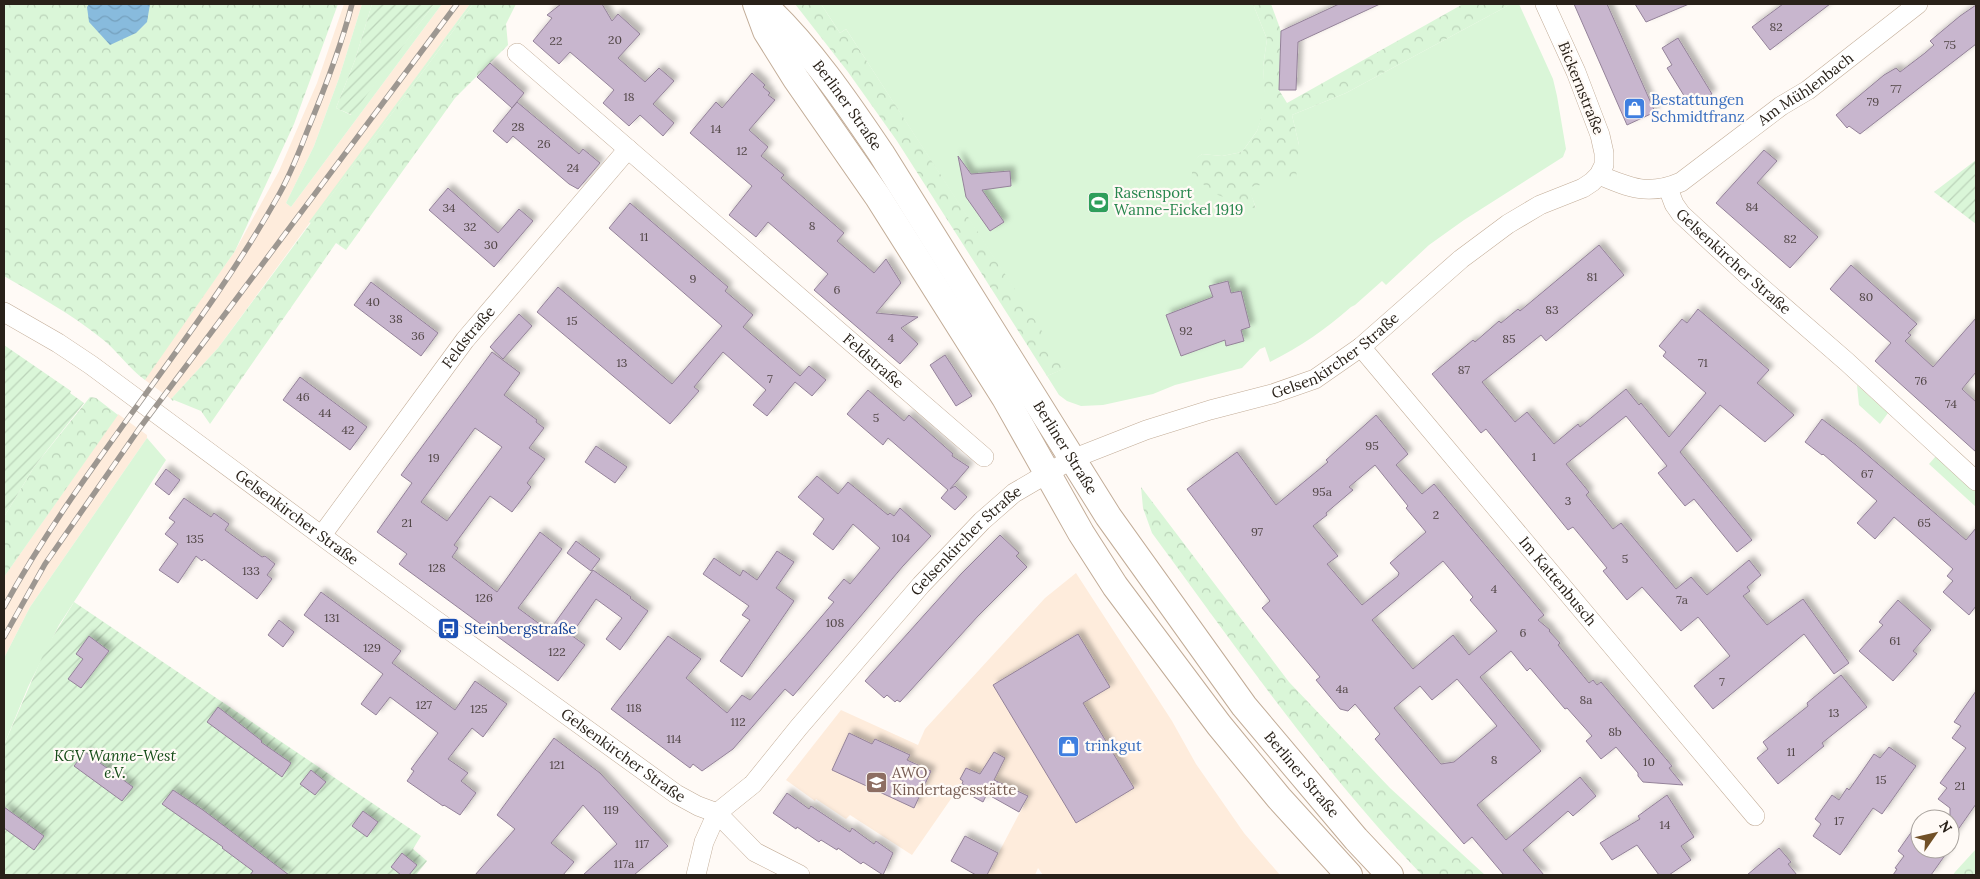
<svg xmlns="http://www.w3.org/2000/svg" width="1980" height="879" viewBox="0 0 1980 879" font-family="Lora,serif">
	<defs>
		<pattern id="forest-crowns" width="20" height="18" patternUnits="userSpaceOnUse" patternTransform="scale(1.25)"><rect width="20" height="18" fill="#daf6d8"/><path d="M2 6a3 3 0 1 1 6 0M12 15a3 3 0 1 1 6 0" fill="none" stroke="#bbd3b9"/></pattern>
		<pattern id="garden-furrows" width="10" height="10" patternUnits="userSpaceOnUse" patternTransform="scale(1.25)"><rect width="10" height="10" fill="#daf6d8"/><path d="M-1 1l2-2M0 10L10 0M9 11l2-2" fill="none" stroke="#bbd3b9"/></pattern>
		<pattern id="water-waves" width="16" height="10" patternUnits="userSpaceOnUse" patternTransform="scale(1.25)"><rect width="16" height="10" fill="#8bd"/><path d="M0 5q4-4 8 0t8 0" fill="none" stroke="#75a0bd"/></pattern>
		<filter id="shadow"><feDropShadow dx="4.5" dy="-4.5" stdDeviation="2.5" flood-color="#0004"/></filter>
	</defs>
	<rect width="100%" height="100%" fill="#fffaf6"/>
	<!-- built -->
	<path fill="#feecdc" d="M344,4H362L339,78L314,146L286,203L291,207L442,4H470L218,348L171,399L145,380L159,358L235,251L279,171L317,83Z
		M118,414L147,435V438L30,607L4,658V577Z
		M1076,573L1172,721L1196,764L1244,833L1280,875H1043L1038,868L1035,875H987L1028,797L971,770L912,855L850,815L846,819L816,799L815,801L786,780L841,710L918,745L925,729L1045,598Z"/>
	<!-- green -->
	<path fill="#daf6d8" d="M362,4H372L355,60L336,108L351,115L434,4H442L291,207L286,203L314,146L339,78Z
		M470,4H473L311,223L309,222Z
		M821,4H1253L1267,39L1263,67L1266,106L1257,131L1242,152L1222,156L1202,154L1192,162L1193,176L1256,208L1248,187L1299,145L1292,115L1346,93L1511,4H1519L1553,79L1557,96L1566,149L1563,157L1464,220L1429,245L1386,285L1382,281L1355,305L1351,307C1325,330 1301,346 1270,362L1265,347L1260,349L1242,368L1175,385L1153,394L1103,405L1081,406L1067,401L1059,395L1047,376L1065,368L846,29L840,33Z
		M1857,385L1888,413L1880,424L1859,405Z
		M147,438L166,460L59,625L28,687L4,745V658L30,607Z
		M1936,456L1976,492V507L1929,464Z"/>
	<!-- forest -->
	<path fill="url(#forest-crowns)" d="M4,4H338L294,124L235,251L145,380C128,368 117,350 101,338C71,314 37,295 4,276Z
		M473,4H516L506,24L508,45L455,98L346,250L336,243L210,424L201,411L174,400L173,401L171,399L218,348Z
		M795,4H821L840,33L846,29L1066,368L1047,376L897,141L848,72Z
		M1253,4H1271L1281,31L1279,90L1287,103L1463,4H1511L1346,93L1292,115L1299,145L1296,179L1249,187L1256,209L1218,195L1192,176V161L1202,154L1222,156L1242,152L1257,131L1265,106L1263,67L1267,39Z
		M90,397L96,398L118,415L4,577V517L34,467Z
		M1141,487L1289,682L1390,788L1485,875H1422C1321,770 1238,650 1152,533L1143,508Z
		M1976,849V875H1953L1955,872Z"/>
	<!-- garden -->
	<path fill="url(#garden-furrows)" d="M372,4H434L352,115L336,108L355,60Z
		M1976,160V224L1934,192Z
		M4,345L71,391L70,393L84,403L34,467L4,517Z
		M74,602L421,836L413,849L427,861L416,875H4V745L46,648Z"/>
	<!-- water -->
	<path fill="url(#water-waves)" d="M89,4H150L147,22L136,33L110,45L89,22L87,7Z"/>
	<!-- building -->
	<path fill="#c8b6ce" stroke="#948299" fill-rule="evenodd" filter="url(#shadow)" d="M561,4H602L612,21L618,14L640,34L618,58L645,82L659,68L674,81L653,104L674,123L663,136L640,115L629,126L603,103L614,90L570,52L559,64L533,41L552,18L547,15Z
		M1339,4H1380L1298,42L1296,90H1279L1281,31Z
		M1574,4H1607L1655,112L1627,125Z
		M1635,4H1689L1646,22Z
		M1783,4H1830L1770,50L1752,27Z
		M1976,5V44L1860,134L1849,126L1847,128L1836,115L1884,75L1896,68L1900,72L1925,53L1934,45L1930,41L1960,16Z
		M1678,38L1712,94L1691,107L1667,68L1672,65L1662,48Z
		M490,63L524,93L512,108L477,77Z
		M752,73L765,85L763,87L770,93L768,95L775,100L749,130L768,147L761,156L784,175L781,178L844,233L837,241L874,273L886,259L901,283L876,313L918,317L901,328L918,344L900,364L814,290L828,274L768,222L756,237L729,215L752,186L690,133L716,102L722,108Z
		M517,102L579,154L583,149L600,163L578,189L569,184L513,136L507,143L493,131Z
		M1764,150L1777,161L1757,183L1818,237L1790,268L1716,203Z
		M958,156L971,174L1010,171L1011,186L982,190L1004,222L990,231L966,197Z
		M448,188L498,233L519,209L533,221L494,267L429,210Z
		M630,203L728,287L725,291L753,315L743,327L800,376L809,366L826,380L812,396L795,382L767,416L753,405L766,390L723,352L694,387L699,391L670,424L537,312L558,287L672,384L722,326L609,228Z
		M1599,245L1624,275L1546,341L1541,335L1482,382L1515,422L1527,412L1554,444L1578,424L1580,427L1626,389L1639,405L1641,403L1669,437L1706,393L1663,356L1666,352L1659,346L1682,319L1687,323L1698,309L1769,370L1757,383L1794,415L1765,442L1720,405L1680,452L1752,540L1737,552L1694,499L1685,506L1658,473L1667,466L1626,416L1566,464L1589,492L1586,495L1613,529L1621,523L1676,589L1691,577L1707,595L1749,560L1761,575L1747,587L1750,591L1743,596L1767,625L1803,599L1849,663L1834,674L1804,634L1713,709L1694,686L1730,656L1698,617L1681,631L1642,587L1627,600L1603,571L1607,568L1573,527L1568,530L1486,429L1481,433L1432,374L1473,340L1475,342L1499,321L1501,323L1518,309L1520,311Z
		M1851,265L1917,324L1908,333L1911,335L1905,341L1933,367L1976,318V372L1962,389L1976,402V452L1875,361L1891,343L1830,289Z
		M1228,281L1231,293L1241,291L1250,327L1241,330L1244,341L1226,346L1225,340L1181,356L1166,315L1213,297L1209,286Z
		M371,282L438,333L421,356L354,305Z
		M519,314L532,326L503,359L490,347Z
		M492,352L520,373L504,395L537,420L536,422L544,428L529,448L545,459L527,483L531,487L512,512L490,496L454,545L458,548L452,557L497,592L540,532L562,549L518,608L549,631L593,570L631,597L630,598L648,611L620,650L606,639L622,618L596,599L571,635L585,645L558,681L399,564L407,554L377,532L412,483L401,475ZM475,428L502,447L447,521L421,502Z
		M945,355L972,396L956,406L930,365Z
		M300,377L367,427L350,450L283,400Z
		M868,390L904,421L909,415L953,454L952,456L969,467L950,489L955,486L967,497L955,510L941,498L948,490L888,438L883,445L847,414Z
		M1376,415L1408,454L1396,465L1422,494L1434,484L1544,615L1538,620L1550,630L1549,631L1560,643L1558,645L1589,683L1593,680L1597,685L1601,682L1672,766L1669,768L1683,785L1643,782L1638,776V773L1616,747L1601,759L1586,741L1592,736L1567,708L1565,709L1530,668L1527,671L1511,651L1480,677L1541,751L1477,805L1506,840L1580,777L1596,796L1573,816L1568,811L1523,850L1544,875H1504L1472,837L1464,844L1375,739L1380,734L1355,704L1348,711L1340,709L1316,680L1320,677L1262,608L1270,601L1187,489L1237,452L1276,505L1328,462L1326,460ZM1375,465L1408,506L1406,508L1426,532L1390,563L1399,573L1398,576L1362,605L1327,564L1338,556L1313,526L1327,515L1326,513L1353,490L1349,487ZM1443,561L1473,597L1470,600L1497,631L1469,655L1453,635L1413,669L1372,620ZM1457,679L1497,726L1454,762L1441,764L1394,708L1420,686L1432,700Z
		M1822,419L1856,445L1966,540L1976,528V606L1969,615L1943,592L1953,581L1947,576L1953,569L1894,517L1875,539L1857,523L1877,501L1823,454L1822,455L1805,442Z
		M596,446L627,467L615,483L585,462Z
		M166,469L180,480L169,495L155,484Z
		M817,476L838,494L848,482L888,515L890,513L894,516L900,508L931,536L903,566L793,696L785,689L733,749L702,771L693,764L690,768L611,709L668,636L701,659L686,678L727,713L742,695L750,700L834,602L828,598L844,579L850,584L880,548L853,524L833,550L813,534L824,519L798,497Z
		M184,498L211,517L214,513L229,524L225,530L262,557L265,556L275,564L267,575L272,579L257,599L204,559L202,561L196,556L178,583L159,570L178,544L165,534L175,522L169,518Z
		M1000,535L1019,553L1016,556L1027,567L978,616L900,702L897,700L895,702L887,695L884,698L865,681L961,574Z
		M576,541L600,559L591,571L567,553Z
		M777,551L794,562L776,588L794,601L742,677L720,661L750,620L742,615L749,606L703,574L714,558L740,576L743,570L757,580Z
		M321,592L401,651L392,663L455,710L475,681L507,704L483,737L472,728L448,759L468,773L461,781L476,793L460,815L444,805L443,806L407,781L414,771L411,769L438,733L390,697L376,715L361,704L383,674L304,615Z
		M1898,600L1931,630L1913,651L1917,654L1893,681L1859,651L1883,625L1879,622Z
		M279,620L294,632L283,647L268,635Z
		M1078,634L1110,687L1083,703L1134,788L1076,823L993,685Z
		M89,636L109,651L81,688L68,679L83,659L76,654Z
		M1841,675L1867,707L1822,743L1824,746L1778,784L1757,758L1768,749L1763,742L1808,706L1807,703Z
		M1976,691V804L1950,841V808L1938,799L1947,788L1940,783L1966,748L1952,738L1961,726L1954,722Z
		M218,707L262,741L261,742L291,763L282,777L207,722Z
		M849,733L872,744L875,739L910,755L907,760L931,771L914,808L832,770Z
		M554,738L600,773L668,846L634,875H583L617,844L583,805L551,843L574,862L563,875H475L515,829L497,815Z
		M1889,747L1916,766L1882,814L1873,808L1840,855L1813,836L1821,824L1815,819L1832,795L1839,800L1847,788L1849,790L1874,754L1880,758Z
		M85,752L133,787L122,801L74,766Z
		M994,752L1005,758L994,780L1028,796L1019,812L987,794L983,802L968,794L971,789L962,784L963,781L960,779L966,768L980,774Z
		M311,770L326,782L315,795L300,784Z
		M173,790L203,810L289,875H250L253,871L222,848L223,847L162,804Z
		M787,793L809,809L811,806L850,832L852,828L874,844L876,841L893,853L883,875L863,862L861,864L838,848L837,850L821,840L819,842L797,827L796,829L773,813Z
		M1667,795L1694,837L1681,846L1691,860L1669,875H1659L1637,845L1612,860L1600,843L1640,819L1638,816Z
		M4,807L44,836L34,850L4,828Z
		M363,811L378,822L367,837L352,826Z
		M1915,827L1920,831V849H1946L1948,851L1931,875H1893L1897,869L1895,868L1904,856L1898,851Z
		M965,836L998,853L987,875H976L951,861Z
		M1779,848L1791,862L1788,864L1797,875H1747Z
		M402,853L417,865L409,875H401L391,867Z"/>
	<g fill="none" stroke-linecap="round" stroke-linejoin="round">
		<defs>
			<g id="minor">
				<path id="s1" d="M517,53L984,457"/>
				<path id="s2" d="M1599,175C1630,188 1649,196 1681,182L1781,106L1808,90L1918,4"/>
				<path id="s3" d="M1668,188L1674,204L1681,214L1747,275L1847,362L1976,481"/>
				<path id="s4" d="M4,312L58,343L91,365L434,619L676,794L698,806L717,813L755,852L800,875"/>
				<path id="s5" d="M1361,347L1755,816"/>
				<path id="s6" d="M322,535L465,340L628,149"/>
				<path id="s7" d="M717,813L753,784L799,727L921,585L982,521L1014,493L1072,459L1146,430L1210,410L1272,394L1315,379L1361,347L1461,259L1508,224L1540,205L1583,188L1592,182L1599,175L1604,165V153L1600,135L1576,72L1545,4"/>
				<path d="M696,875L704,842L717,813"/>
			</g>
			<g id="secondary">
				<path d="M756,4L766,31L796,79L878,197L1005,398L1081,533L1115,586L1219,725L1279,798L1349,875"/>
				<path id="s8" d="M763,4C809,47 846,101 881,153L1108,516L1244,706L1356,839L1390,875"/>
			</g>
		</defs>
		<!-- minor casing -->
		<use href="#minor" stroke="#c2ac97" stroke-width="20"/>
		<!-- secondary casing -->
		<use href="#secondary" stroke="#c2ac97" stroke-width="28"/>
		<!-- minor -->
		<use href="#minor" stroke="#fff" stroke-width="19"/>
		<!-- secondary -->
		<use href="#secondary" stroke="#fff" stroke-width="26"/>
		<defs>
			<path id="rail" d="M4,607C83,463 196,341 277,198C290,176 299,152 308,129C325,88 341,47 352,4
				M4,637L45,564L139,429L457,4"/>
		</defs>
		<!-- rail casing -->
		<use href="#rail" stroke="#9d9791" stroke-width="5.5"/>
		<!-- rail -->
		<use href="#rail" stroke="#fffaf6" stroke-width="4" stroke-dasharray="11" stroke-linecap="butt"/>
	</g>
	<!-- icons -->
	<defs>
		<symbol id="shop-square" viewBox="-11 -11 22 22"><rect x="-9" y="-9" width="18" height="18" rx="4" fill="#3f7fe0" stroke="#fffaf6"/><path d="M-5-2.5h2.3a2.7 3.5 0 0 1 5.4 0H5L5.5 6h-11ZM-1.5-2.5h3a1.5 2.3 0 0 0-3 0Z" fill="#fff"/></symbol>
		<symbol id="stadium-square" viewBox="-11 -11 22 22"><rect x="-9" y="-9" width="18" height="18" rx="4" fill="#2e9e5b" stroke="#fffaf6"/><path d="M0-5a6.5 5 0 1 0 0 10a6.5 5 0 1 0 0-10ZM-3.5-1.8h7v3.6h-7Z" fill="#fff"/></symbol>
		<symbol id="bus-square" viewBox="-11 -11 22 22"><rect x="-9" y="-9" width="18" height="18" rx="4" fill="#1a4fb4" stroke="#fffaf6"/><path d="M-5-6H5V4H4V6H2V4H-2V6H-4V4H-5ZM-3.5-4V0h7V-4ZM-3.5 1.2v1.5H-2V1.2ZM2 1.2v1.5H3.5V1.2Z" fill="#fff"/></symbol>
		<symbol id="school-square" viewBox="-11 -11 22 22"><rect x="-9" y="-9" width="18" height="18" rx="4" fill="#8d6e63" stroke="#fffaf6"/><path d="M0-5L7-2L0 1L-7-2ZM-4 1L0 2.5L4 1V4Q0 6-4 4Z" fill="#fff"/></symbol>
	</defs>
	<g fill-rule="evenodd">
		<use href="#shop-square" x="1622" y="96" width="25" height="25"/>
		<use href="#stadium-square" x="1086" y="190" width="25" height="25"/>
		<use href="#bus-square" x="436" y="616" width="25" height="25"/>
		<use href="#shop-square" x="1056" y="734" width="25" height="25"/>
		<use href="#school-square" x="864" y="770" width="25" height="25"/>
	</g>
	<g text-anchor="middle" stroke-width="4.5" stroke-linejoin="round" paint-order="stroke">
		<!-- number labels -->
		<g font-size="12" fill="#514646">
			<text x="1776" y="31">82</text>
			<text x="615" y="44">20</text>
			<text x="556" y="45">22</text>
			<text x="1950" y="49">75</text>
			<text x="1896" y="93">77</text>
			<text x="629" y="101">18</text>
			<text x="1873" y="106">79</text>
			<text x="518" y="131">28</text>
			<text x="716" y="133">14</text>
			<text x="544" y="148">26</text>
			<text x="742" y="155">12</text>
			<text x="573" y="172">24</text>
			<text x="1752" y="211">84</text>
			<text x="449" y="212">34</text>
			<text x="812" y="230">8</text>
			<text x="470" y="231">32</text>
			<text x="644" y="241">11</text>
			<text x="1790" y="243">82</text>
			<text x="491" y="249">30</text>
			<text x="1592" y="281">81</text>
			<text x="693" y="283">9</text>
			<text x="837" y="294">6</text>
			<text x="1866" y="301">80</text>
			<text x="373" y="306">40</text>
			<text x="1552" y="314">83</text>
			<text x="396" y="323">38</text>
			<text x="572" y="325">15</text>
			<text x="1186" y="335">92</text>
			<text x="418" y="340">36</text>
			<text x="891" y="342">4</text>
			<text x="1509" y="343">85</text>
			<text x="622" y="367">13</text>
			<text x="1703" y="367">71</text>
			<text x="1464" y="374">87</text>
			<text x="770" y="383">7</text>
			<text x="1921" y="385">76</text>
			<text x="303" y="401">46</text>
			<text x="1951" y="408">74</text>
			<text x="325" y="417">44</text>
			<text x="876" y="422">5</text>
			<text x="348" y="434">42</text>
			<text x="1372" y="450">95</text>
			<text x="1534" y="461">1</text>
			<text x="434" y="462">19</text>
			<text x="1867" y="478">67</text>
			<text x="1322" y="496">95a</text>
			<text x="1568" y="505">3</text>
			<text x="1436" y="519">2</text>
			<text x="407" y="527">21</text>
			<text x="1924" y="527">65</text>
			<text x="1257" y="536">97</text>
			<text x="901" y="542">104</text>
			<text x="195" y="543">135</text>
			<text x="1625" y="563">5</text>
			<text x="437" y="572">128</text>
			<text x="251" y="575">133</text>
			<text x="1494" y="593">4</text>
			<text x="484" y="602">126</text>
			<text x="1682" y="604">7a</text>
			<text x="332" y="622">131</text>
			<text x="835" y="627">108</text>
			<text x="1523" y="637">6</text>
			<text x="1895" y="645">61</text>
			<text x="372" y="652">129</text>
			<text x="557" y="656">122</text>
			<text x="1722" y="686">7</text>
			<text x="1342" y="693">4a</text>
			<text x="1586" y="704">8a</text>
			<text x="424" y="709">127</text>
			<text x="634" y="712">118</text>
			<text x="479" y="713">125</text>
			<text x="1834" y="717">13</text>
			<text x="738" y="726">112</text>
			<text x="1615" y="736">8b</text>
			<text x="674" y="743">114</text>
			<text x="1791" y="756">11</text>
			<text x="1494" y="764">8</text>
			<text x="1649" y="766">10</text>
			<text x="557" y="769">121</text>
			<text x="1881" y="784">15</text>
			<text x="1960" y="790">21</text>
			<text x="611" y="814">119</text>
			<text x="1839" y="825">17</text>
			<text x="1665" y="829">14</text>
			<text x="642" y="848">117</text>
			<text x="624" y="868">117a</text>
		</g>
		<!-- street labels -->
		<g font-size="15" fill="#292119" stroke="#fffaf6">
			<text transform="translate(1581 88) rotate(68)" y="5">Bickernstraße</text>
			<text dy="5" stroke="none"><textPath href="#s2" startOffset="241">Am Mühlenbach</textPath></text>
			<text dy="5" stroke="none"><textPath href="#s8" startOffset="132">Berliner Straße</textPath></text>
			<text dy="5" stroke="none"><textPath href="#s3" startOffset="100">Gelsenkircher Straße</textPath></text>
			<text dy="5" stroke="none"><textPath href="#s6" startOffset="246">Feldstraße</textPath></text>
			<text dy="5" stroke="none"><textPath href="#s7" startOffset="790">Gelsenkircher Straße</textPath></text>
			<text dy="5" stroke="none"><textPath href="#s1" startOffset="471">Feldstraße</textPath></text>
			<text dy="5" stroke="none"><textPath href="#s8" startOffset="538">Berliner Straße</textPath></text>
			<text dy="5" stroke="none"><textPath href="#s4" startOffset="358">Gelsenkircher Straße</textPath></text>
			<text dy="5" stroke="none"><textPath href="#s7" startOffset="370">Gelsenkircher Straße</textPath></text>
			<text dy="5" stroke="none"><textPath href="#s5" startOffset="306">Im Kattenbusch</textPath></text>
			<text dy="5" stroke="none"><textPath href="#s4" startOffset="762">Gelsenkircher Straße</textPath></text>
			<text dy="5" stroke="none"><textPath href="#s8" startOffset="942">Berliner Straße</textPath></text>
		</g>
		<!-- shop labels -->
		<g font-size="15" fill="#366cbe" stroke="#fffaf6" text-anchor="start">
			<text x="1651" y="105">Bestattungen<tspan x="1651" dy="17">Schmidtfranz</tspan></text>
			<text x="1085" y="751">trinkgut</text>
		</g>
		<!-- leisure labels -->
		<g font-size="15" fill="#27864d" stroke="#fffaf6" text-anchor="start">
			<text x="1114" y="198">Rasensport<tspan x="1114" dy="17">Wanne-Eickel 1919</tspan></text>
		</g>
		<!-- transit labels -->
		<g font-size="15" fill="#164399" stroke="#fffaf6" text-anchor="start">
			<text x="464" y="634">Steinbergstraße</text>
		</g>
		<!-- park labels -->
		<g font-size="15" font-style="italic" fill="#134b16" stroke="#fffaf6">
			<text x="115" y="761">KGV Wanne-West<tspan x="115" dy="17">e.V.</tspan></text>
		</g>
		<!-- education labels -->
		<g font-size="15" fill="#785e54" stroke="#fffaf6" text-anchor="start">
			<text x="892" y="778">AWO<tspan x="892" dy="17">Kindertagesstätte</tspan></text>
		</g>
	</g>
	<!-- border -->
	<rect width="1980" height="879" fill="none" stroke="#292119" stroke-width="10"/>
	<!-- north arrow -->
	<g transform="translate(1935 834) rotate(56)"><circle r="24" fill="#fffaf6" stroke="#a9a39e"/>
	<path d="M0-4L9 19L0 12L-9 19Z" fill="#715027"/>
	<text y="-8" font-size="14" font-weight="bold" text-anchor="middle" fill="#292119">N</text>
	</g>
</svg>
